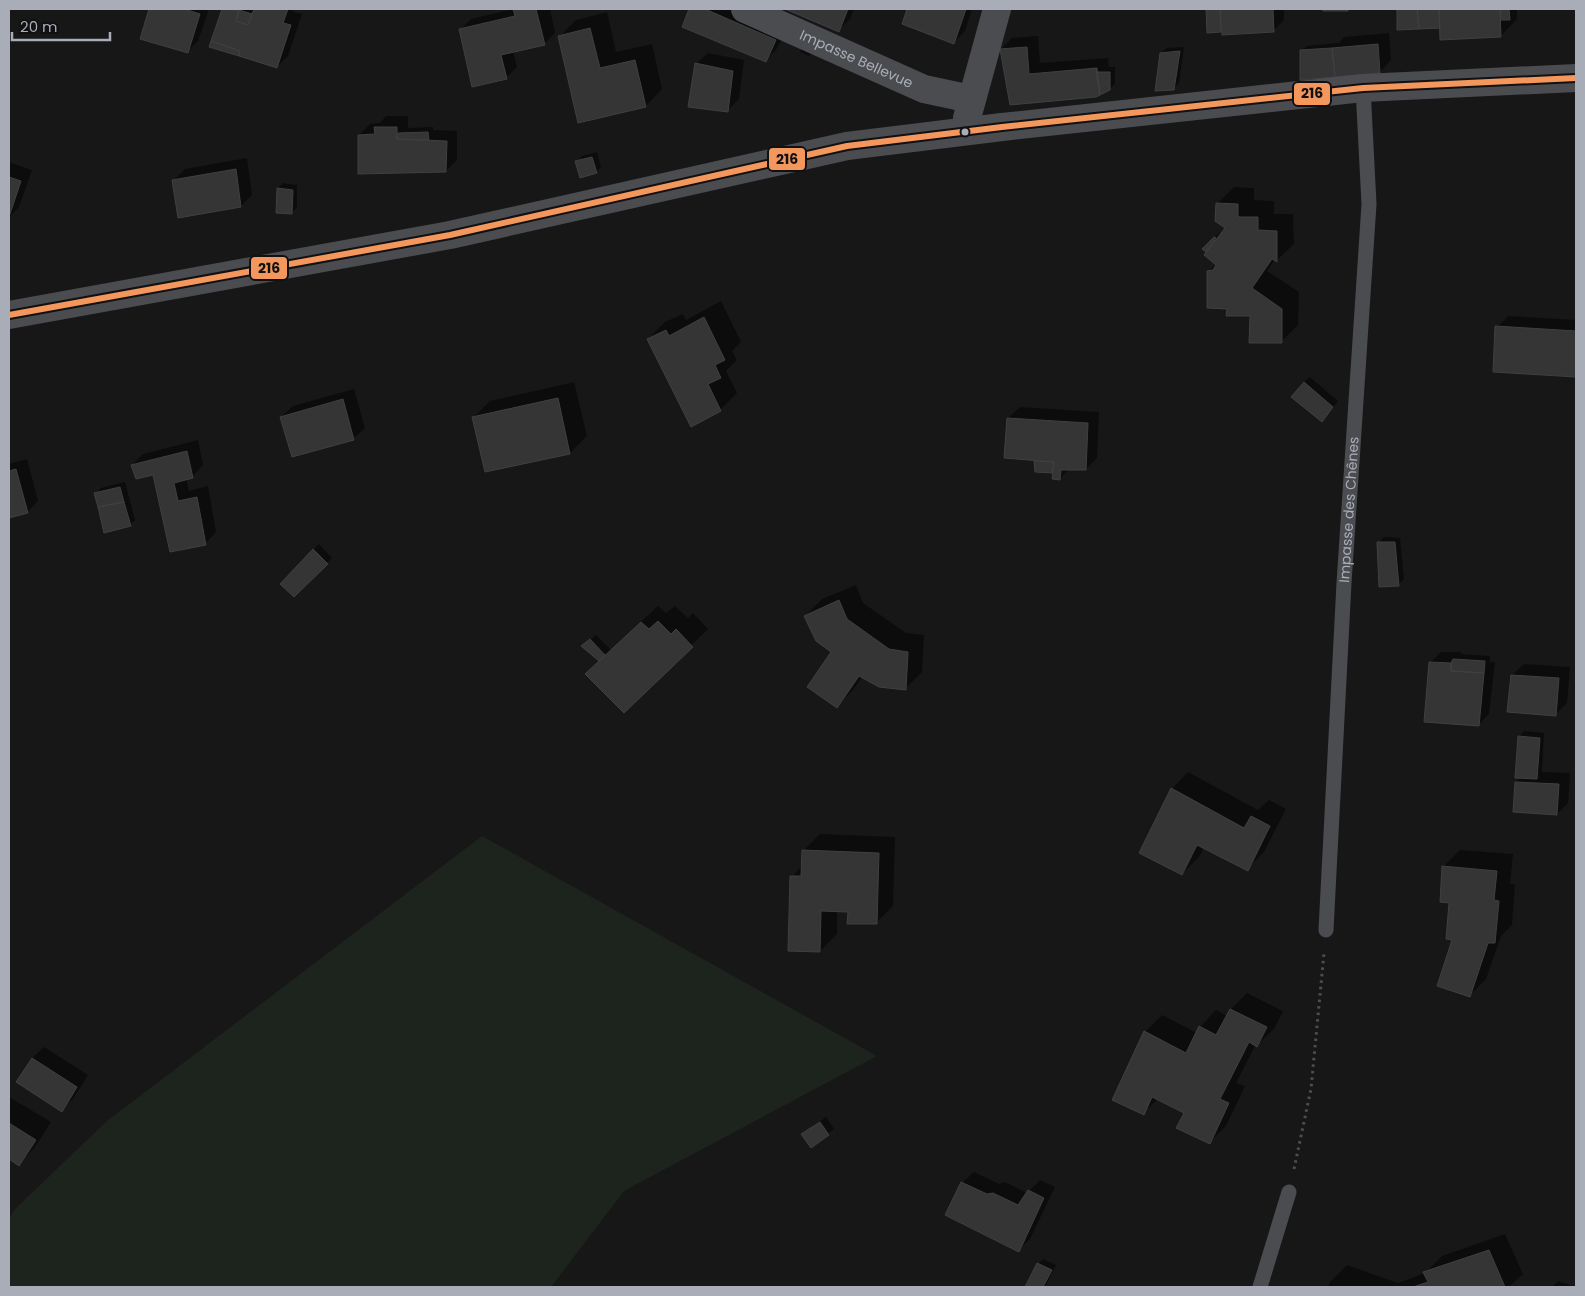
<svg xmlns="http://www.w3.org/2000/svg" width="1585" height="1296" viewBox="0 0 1585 1296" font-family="Poppins,sans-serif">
	<rect width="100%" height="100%" fill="#171717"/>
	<!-- green -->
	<path fill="#1d241e" d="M482,836L877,1056L624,1191L551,1287H9V1218L15,1209L107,1121Z"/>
	<!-- shadow -->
	<path fill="#0007" d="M151,9H209L198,41L187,52L142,38Z
		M223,9H295L293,12L302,14L288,56L277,67L211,46Z
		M513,9H550L555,33L544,44L513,51L517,67L506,78L460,30L471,19Z
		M691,9H741L787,29L776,50L765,61L683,27Z
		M788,9H854L850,19L839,30Z
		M908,9H972L965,31L954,42L904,23Z
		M1207,9H1284V20L1273,31L1223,29L1221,31L1208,32Z
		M1398,9H1523H1517V19L1501,36L1440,27L1399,28Z
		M607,12L616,52L652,44L662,89L646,106L559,37L576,20Z
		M1389,33L1391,60L1380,72L1301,51L1307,46L1339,43L1344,37Z
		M1038,36L1040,63L1108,58L1109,67H1115V84L1109,89L1011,104L1001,49L1012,38Z
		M802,47L814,51L809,56L800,52Z
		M1184,47L1179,83L1173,89L1161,54L1166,48Z
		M708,53L744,60L739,99L728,110L696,64Z
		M386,116H408V128L433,127V130L457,131V160L446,171L359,135L370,124L380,123Z
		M597,152L601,167L596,172L577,162L582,156Z
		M247,158L252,195L241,206L174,180L185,169Z
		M9,162L32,170L19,207L9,217Z
		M283,183L297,185V207L292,213L278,188Z
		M1234,187L1254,188V200L1274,201V214H1293L1294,244L1277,260L1275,259L1267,271L1299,292L1298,325L1281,342L1251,315L1229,308L1208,272L1216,264L1204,249L1220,232L1222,234L1226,227L1217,204Z
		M721,301L741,342L732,351L737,360L726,371L737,393L720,410L648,339L665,322L683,314L686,320Z
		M1508,316L1576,320V376L1494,370L1497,327Z
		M1310,377L1338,401L1327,415L1304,382Z
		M574,382L587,436L570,453L473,418L490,401Z
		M354,389L365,428L353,439L281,417L293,406Z
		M1020,407L1099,412L1097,458L1086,469H1069L1060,479L1055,469L1052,472L1035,461L1038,459L1008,418Z
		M198,440L203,465L192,477L186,478L189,491L208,486L216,532L205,544L154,473L132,465L143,454Z
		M27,459L38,501L27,512L9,517V464Z
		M125,482L135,520L130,525L96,493L101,488Z
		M1384,537L1400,538L1404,579L1398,585L1379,543Z
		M319,544L332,558L294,595L281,584Z
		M856,585L863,603L906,633L924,635L922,672L905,689L862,677L853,690L837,706L833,652L805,616L822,599Z
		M658,606L666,613L675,606L688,618L693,613L708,629L624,711L600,661L583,646L596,635L611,650Z
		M1441,652H1461V654L1490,656V662H1495L1489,714L1478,725L1430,663Z
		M1524,664L1570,667L1567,703L1556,714L1512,675Z
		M1524,731L1544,733L1542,772L1570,773L1568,803L1557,814L1516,782L1521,777L1519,737Z
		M1188,772L1258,810L1269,800L1286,809L1264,852L1247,869L1204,847L1199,857L1182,874L1172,789Z
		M820,834L895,837L893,906L876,923L849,911L837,910V934L820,951L792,877L802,866L803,851Z
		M1460,850L1513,854L1510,884H1515L1512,925L1501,936L1486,979L1469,996L1443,867Z
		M1247,993L1283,1011L1274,1029L1257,1045L1256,1044L1236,1083L1245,1086L1226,1126L1209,1143L1186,1112L1158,1099L1143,1113L1114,1099L1145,1032L1162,1015L1197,1033L1200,1027L1216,1010L1227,1016L1231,1009Z
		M44,1047L88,1075L73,1099L61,1110L18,1082L32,1058Z
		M9,1097L51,1122L35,1147L19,1164L9,1158Z
		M826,1117L834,1129L811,1146L803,1134Z
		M974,1172L999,1184L1005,1182L1027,1193L1040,1180L1055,1187L1030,1239L1018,1250L962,1183Z
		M1505,1234L1523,1274L1509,1287H1328L1330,1282L1347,1265L1398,1283L1425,1273L1442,1256Z
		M1043,1259L1056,1265L1045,1287H1026L1038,1264Z
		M1558,1281L1576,1287H1552Z"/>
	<!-- building -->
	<path fill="#353536" stroke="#3f4043" d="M149,9H184L200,14L188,53L140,39Z
		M222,9L239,10L236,21L248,25L254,9H288L283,23L291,25L277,68L239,56L240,51L211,41Z
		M513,9H536L545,45L501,55L507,79L472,87L459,29L515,16Z
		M689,9H705L776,40L766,62L682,27Z
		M785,9H848L839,32Z
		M907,9H966L954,44L902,24Z
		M1206,9H1220L1221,32L1207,33Z
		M1220,9H1273L1274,32L1222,35Z
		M1322,9H1348V11H1323Z
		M1397,9H1417L1419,29L1397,30Z
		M1417,9H1439L1440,28L1419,29Z
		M1439,9H1500L1501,37L1440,40Z
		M1500,9H1509L1510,20H1501Z
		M239,10L252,14L248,25L236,21Z
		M590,28L600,68L635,60L646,107L578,123L558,36Z
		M211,41L240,51L239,56L209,47Z
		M1378,44L1380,73L1335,77L1332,48Z
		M1027,47L1029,74L1097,68L1100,95L1096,97L1010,105L1000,49Z
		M1332,48L1335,77L1300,80V50Z
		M1180,51L1174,90L1155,91L1160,53Z
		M695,63L733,71L728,112L688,107Z
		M1096,72H1110V90L1100,95Z
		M374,127H397V139L447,141L446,172L358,174V135L375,134Z
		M428,132L429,140L397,139L398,133Z
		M592,157L597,173L580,178L575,161Z
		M236,169L241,207L178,218L172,180Z
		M9,177L21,181L9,217Z
		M277,188L293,190L292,214L276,213Z
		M1216,203L1238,204V217H1258V230L1277,231V262L1272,259L1252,288L1282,309V343H1249L1250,316H1226L1227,309L1207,308V271L1213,270L1216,265L1204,255L1225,228L1215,221Z
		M1214,237L1216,238L1206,252L1202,249Z
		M704,317L725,360L715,365L721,378L708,384L721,411L691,427L647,339L666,330L669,336Z
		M1495,326L1576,331V377L1493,372Z
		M1304,382L1333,407L1322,422L1291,397Z
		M558,398L570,454L485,472L472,417Z
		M343,399L354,440L292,457L280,417Z
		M1007,418L1088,423L1086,470H1061L1060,480L1052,479L1054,462L1004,458Z
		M187,451L193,478L174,483L178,501L197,497L206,545L170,552L153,475L136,479L131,465Z
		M1034,461L1054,462L1052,473L1035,472Z
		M16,469L28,513L9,518V471Z
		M120,487L124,502L98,507L94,493Z
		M124,502L131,526L104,533L98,507Z
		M1377,542H1395L1399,586L1379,587Z
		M313,549L328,564L294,597L280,584Z
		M839,600L847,619L889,649L908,652L906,690L879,687L859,676L837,708L807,687L831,652L816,641L804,616Z
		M658,621L671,634L676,629L693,647L624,713L585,674L641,622L649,629Z
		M590,639L605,655L599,661L581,646Z
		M1453,659L1485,661L1484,673L1451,671V663Z
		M1429,662L1451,663V671L1484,673L1479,726L1424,722Z
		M1511,675L1559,678L1556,716L1507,712Z
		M1518,736L1540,738L1537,779L1515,778Z
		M1515,782L1559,784L1557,815L1513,812Z
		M1171,788L1244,828L1251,816L1270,826L1248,871L1197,845L1182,875L1139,853Z
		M802,850L879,853L877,924H847L848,912L821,911L820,952L788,951L790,876H801Z
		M1442,866L1497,871L1494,900L1499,901L1495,943H1488L1470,997L1437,986L1452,940L1446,939L1449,903L1440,902Z
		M1230,1009L1267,1027L1257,1047L1249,1042L1220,1099L1229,1103L1210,1144L1176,1128L1184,1113L1152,1097L1144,1115L1112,1100L1144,1031L1186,1053L1199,1026L1216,1035Z
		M32,1058L77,1087L62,1112L16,1082Z
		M820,1122L829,1135L811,1148L801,1134Z
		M9,1123L36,1140L19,1166L9,1159Z
		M961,1182L987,1194L993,1193L1018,1205L1028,1190L1044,1198L1019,1252L945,1215Z
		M1489,1250L1505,1287H1413L1428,1282L1423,1272Z
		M1037,1263L1052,1270L1043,1287H1025Z"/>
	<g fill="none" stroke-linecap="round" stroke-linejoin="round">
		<!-- path -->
		<path stroke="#4d4e52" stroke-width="3" stroke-dasharray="2.5 4" stroke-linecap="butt" d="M1294,1169L1311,1089L1324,953"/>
		<!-- service -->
		<g stroke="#4b4c50" stroke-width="15">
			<path id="s1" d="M1326,930L1344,583L1369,204L1363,88"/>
			<path d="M1260,1287L1289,1192"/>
		</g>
		<!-- minor -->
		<g stroke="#4b4c50" stroke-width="28">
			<path id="s2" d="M745,9L924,89L971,99"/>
			<path d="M967,118L997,9"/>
		</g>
		<!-- tertiary -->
		<path stroke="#4b4c50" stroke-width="28" d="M9,315L450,235L847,146L1002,127L1363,88L1576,78"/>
		<defs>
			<path id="bus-1" d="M9,315L450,235L847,146L1002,127L1363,88L1576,78"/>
		</defs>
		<!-- bus-1 casing -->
		<use href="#bus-1" stroke="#111113" stroke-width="10"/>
		<!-- bus-1 -->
		<use href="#bus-1" stroke="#f3975d" stroke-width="6"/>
	</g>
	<!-- markers -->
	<circle fill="#a8adb8" stroke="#111113" stroke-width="2" cx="965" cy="132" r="4.5"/>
	<g text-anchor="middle" stroke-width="4.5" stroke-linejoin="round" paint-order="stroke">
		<!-- street labels -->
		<g font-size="14" fill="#a8adb8" stroke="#111113">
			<text dy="5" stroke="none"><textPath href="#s2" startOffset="122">Impasse Bellevue</textPath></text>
			<text dy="5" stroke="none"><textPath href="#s1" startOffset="421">Impasse des Chênes</textPath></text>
		</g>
	</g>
	<g stroke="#111113" stroke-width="2">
		<rect x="1293" y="82" width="38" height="24" rx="5" fill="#f3975d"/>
		<rect x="768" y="147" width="38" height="24" rx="5" fill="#f3975d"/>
		<rect x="250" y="256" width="38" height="24" rx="5" fill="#f3975d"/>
	</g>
	<g font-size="14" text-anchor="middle" font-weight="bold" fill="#111">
		<text x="1312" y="98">216</text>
		<text x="787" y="164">216</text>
		<text x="269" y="273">216</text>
	</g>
	<!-- border -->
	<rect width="1585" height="1296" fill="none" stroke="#a8adb8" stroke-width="20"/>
	<!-- scale -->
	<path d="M12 32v8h98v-8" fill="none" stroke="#a8adb8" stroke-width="2.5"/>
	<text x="20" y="32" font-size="15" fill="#a8adb8" stroke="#111113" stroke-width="4" paint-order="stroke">20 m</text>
</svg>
